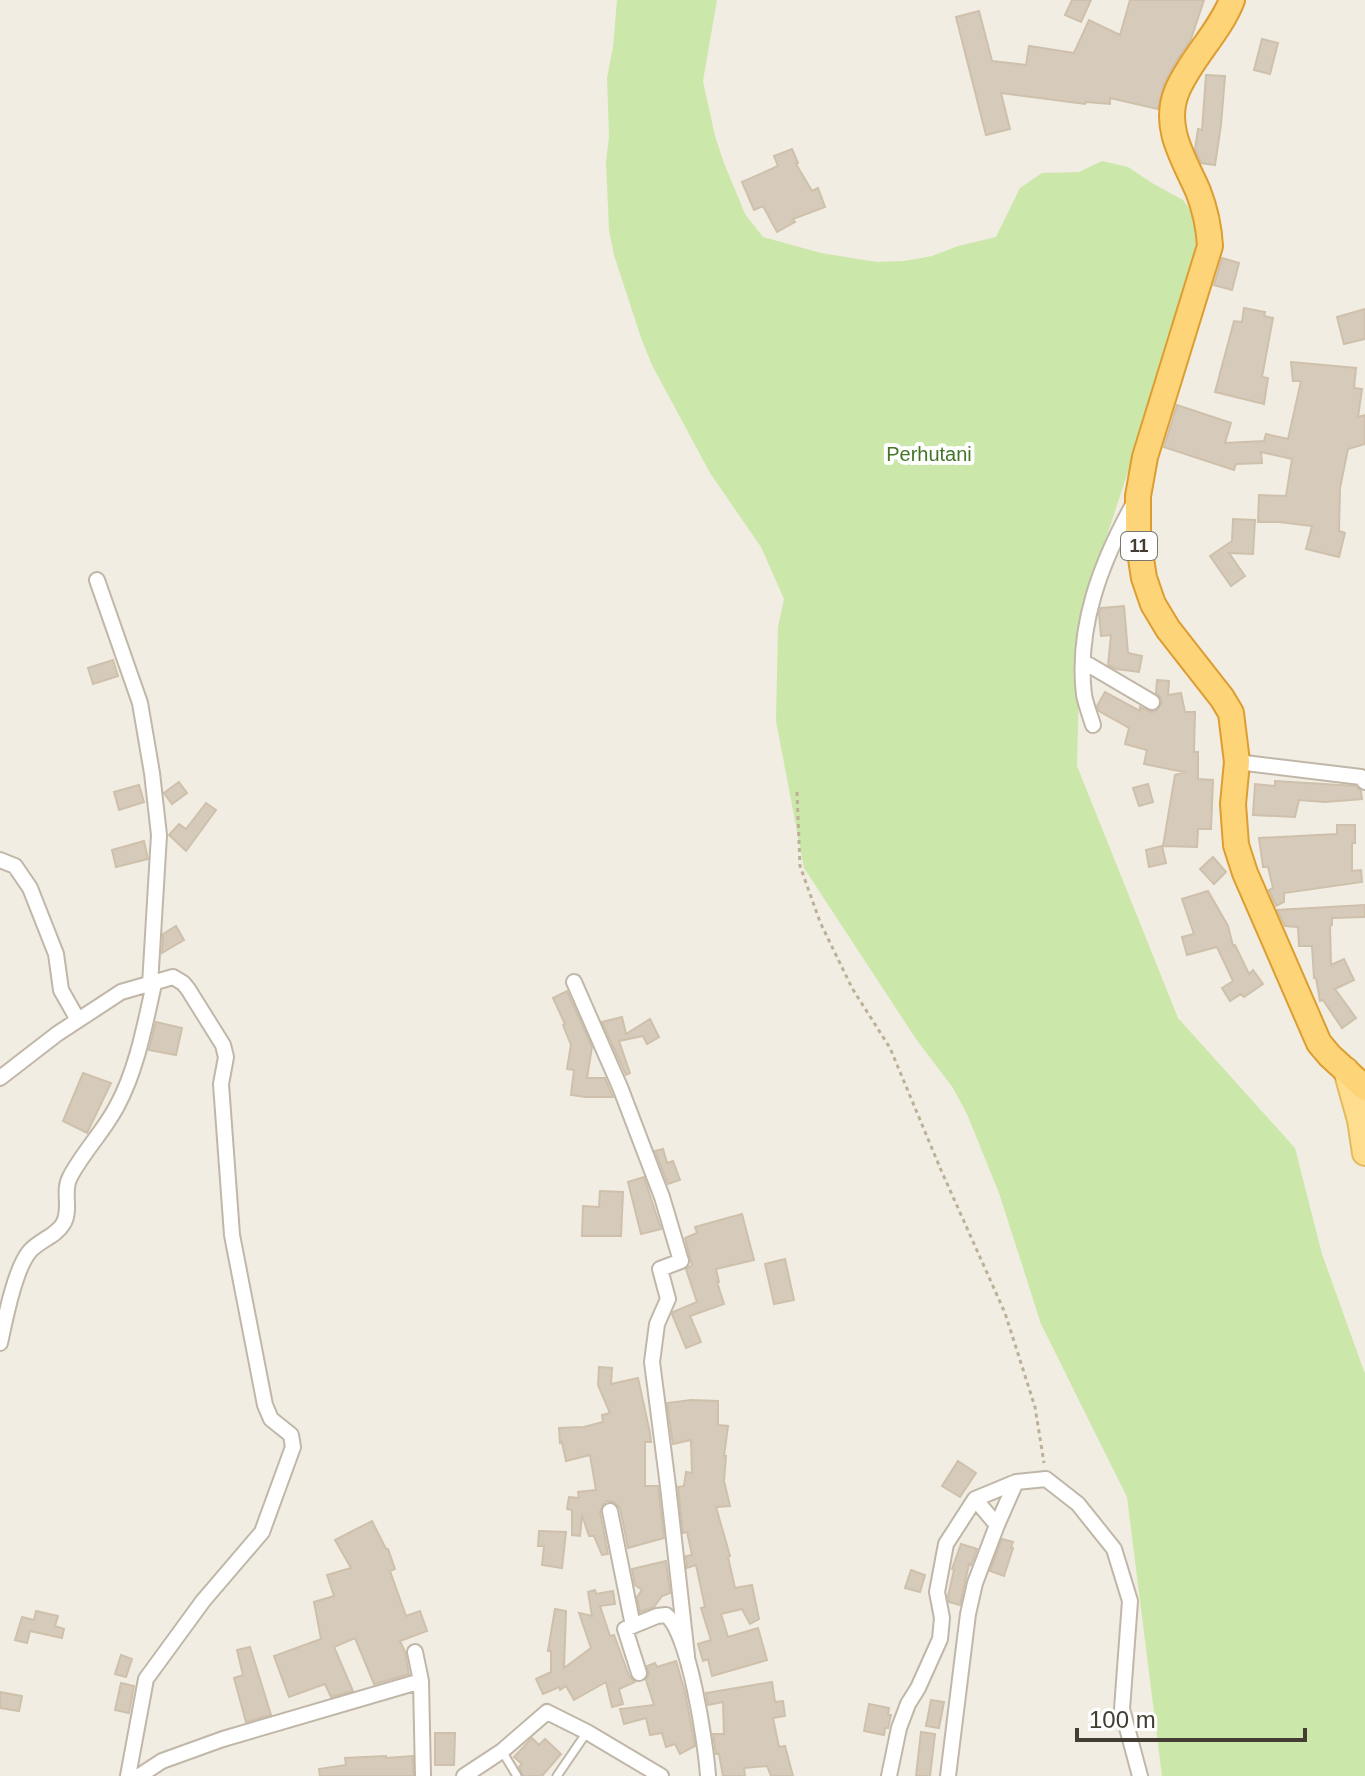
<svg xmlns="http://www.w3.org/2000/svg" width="1365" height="1776" viewBox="0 0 1365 1776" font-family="Arial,sans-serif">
	<rect width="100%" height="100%" fill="#f1ede3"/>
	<!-- green -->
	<path fill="#cce7aa" d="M617,0H717L703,81L715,136L724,163L745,214L763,237L821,253L877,262L904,261L932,256L958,246L996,237L1020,188L1042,173L1079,172L1102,161L1128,167L1152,183L1183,200L1200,223L1201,251L1081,614L1077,766L1178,1018L1295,1148L1322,1254L1365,1374V1776H1162L1127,1497L1041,1324L999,1193L967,1114L953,1088L916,1039L804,868L776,721L778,627L784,599L761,547L710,473L652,365L641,338L614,255L609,230L606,163L609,136L607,78L613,47Z"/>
	<!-- building -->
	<path fill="#d6cbbb" stroke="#cec0ab" stroke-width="2" d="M1072,0H1091L1081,22L1065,15Z
		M1130,0H1204L1191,39L1177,60L1164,84L1158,109L1110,98V104L1086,102L1085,104L1001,93L1010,129L986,135L956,17L979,11L992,61L1026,65L1029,46L1074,53L1089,20L1120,35Z
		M1262,39L1278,43L1270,74L1254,70Z
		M1206,75L1225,76L1221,125L1215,165L1201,163L1195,149L1198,129L1202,130Z
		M792,149L798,163L796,164L812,191L818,188L825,207L793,219L795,222L777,232L763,206L754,210L742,182L778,166L774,156Z
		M1222,258L1239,263L1232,290L1214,285Z
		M1244,308L1265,312L1264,316L1273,318L1262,377L1268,378L1264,404L1215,392L1234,321L1242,322Z
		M1365,309V339L1344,344L1337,317Z
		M1291,362L1356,368L1354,388L1362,389L1358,417L1365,415V444L1348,449L1340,488L1339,531L1345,533L1339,557L1306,549L1312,526L1279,522H1258L1259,495L1286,496L1292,459L1261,452L1262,463L1236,464L1234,470L1164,447L1177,405L1231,423L1225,443L1264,441L1266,434L1288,439L1301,381H1293Z
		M1233,519L1255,520L1253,554L1229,553L1245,576L1231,586L1210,556L1232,541Z
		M1124,606L1128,653L1142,656L1139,672L1116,669L1108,665L1111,635L1101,636L1099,614L1101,608Z
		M113,660L118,676L93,684L88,668Z
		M1157,680L1169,681L1168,695L1181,693L1185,712H1195L1194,752H1198V779L1213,780L1211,829H1198L1197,847L1163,846L1175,775L1184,772L1144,764L1147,750L1125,744L1129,728L1099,711L1097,706L1105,692L1140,711V707L1151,712L1156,711L1162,703L1161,698L1156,693Z
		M1275,781L1356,786L1361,791L1362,799L1325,802L1299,800L1295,817L1253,815L1255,784L1275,786Z
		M179,782L187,793L172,804L164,793Z
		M1148,784L1153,802L1139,806L1133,788Z
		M139,785L144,802L119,810L114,792Z
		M206,803L216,810L186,851L169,835L179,824L186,829Z
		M1337,825H1355V843H1352V871L1361,870L1362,882L1284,893V902L1276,906L1269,890L1273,888L1268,867H1263L1259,838L1337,834Z
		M144,841L148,859L116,867L112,850Z
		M1162,846L1166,863L1149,867L1146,850Z
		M1213,857L1226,872L1214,884L1200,869Z
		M1208,891L1228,926L1233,946L1235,945L1249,974L1253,970L1263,984L1244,997L1241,994L1230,1001L1222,988L1233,981L1217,947L1187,955L1182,937L1194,934L1182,899Z
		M1365,905V917L1332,918V925L1330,926L1331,965L1344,959L1354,980L1335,989L1356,1018L1342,1028L1323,1000L1320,1001L1316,978H1314L1312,946H1299L1298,927L1285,926L1277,910Z
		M176,926L184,940L162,953L163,934Z
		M567,991L592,1047L587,1078H605L613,1097H586L571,1095L574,1070L567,1069L571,1045L563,1025L565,1024L553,998Z
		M622,1017L626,1034L650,1019L659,1037L647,1044L643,1036L619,1041L630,1073L626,1075L602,1022Z
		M156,1022L182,1028L176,1055L149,1050Z
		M83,1073L111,1083L87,1133L63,1121Z
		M663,1149L667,1163L673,1161L680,1180L668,1184L655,1151Z
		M644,1177L661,1229L641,1234L628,1182Z
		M600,1191L623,1192L621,1236H582L583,1206L599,1207Z
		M742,1214L754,1260L716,1269L719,1282H717L724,1304L690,1316L701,1342L686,1348L672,1314L673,1312L697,1302L686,1269L692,1265L685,1238L697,1233L695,1227Z
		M785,1259L794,1300L774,1304L765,1264Z
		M599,1367L612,1368L611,1384L638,1378L650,1433L651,1442H645V1486H658L664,1538L628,1548L620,1508L614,1502L607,1501L603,1504L600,1512L608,1554L602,1555L594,1536H589L582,1515L580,1536L572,1535V1510L567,1509L569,1497L579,1498L578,1492L596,1490L590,1455L566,1461L562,1442L560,1443L559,1428L584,1427L603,1422L602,1415L610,1413L598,1385Z
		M691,1400L718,1401V1425L728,1426L724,1456H726L724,1481L730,1506L716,1507L730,1556L728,1557L735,1588L752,1585L759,1619L750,1624L742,1609L721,1614L728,1637L758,1628L767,1660L712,1676L708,1659L703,1661L698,1644L711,1640L701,1608L705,1607L696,1565L687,1568L686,1556L692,1555L687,1532L683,1533L678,1487L684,1486L686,1472L692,1473L691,1440L673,1444L667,1403Z
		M958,1461L976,1473L960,1497L942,1486Z
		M372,1521L386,1549H388L395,1569L390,1571L406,1616L420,1611L427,1631L400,1641L405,1652L409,1674L374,1684L355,1638L334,1647L353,1691L331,1697L325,1684L289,1697L274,1656L321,1639L314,1602L334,1596L327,1575L351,1568L335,1540Z
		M539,1531L566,1532L562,1568L542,1565L544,1546H538Z
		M1002,1539L1013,1542L1011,1547L1013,1548L1004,1576L990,1571Z
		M961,1544L977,1549L971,1565L969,1564L960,1605L949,1602L948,1596L954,1570L952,1569Z
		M666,1561L670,1593L662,1596L654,1607L640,1612L637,1597L642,1590L635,1585L632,1569Z
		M911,1570L925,1575L920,1592L905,1588Z
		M595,1590L596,1594L613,1591L615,1604L600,1606L610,1636L614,1635L629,1676L635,1682L619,1689L623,1704L612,1707L606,1682L574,1700L566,1686L560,1690L559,1687L543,1694L536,1679L551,1672V1651H548L555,1609L566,1611L564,1668L591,1648L579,1613L592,1616L588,1592Z
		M36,1611L58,1616L55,1626L64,1629L62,1638L30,1631L27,1643L15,1640L22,1617L34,1620Z
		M250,1647L271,1715L246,1722L234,1678L243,1675L237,1650Z
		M121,1655L132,1659L126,1677L115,1674Z
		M676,1661L685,1692L695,1746L680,1754L675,1744L666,1747L662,1733L650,1735L646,1718L624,1724L620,1709L654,1705L646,1680L649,1674L647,1666L655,1663L657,1667Z
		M772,1682L775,1702L783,1701L785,1716L773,1718L779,1747L785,1746L793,1776H771L767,1766L744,1768L745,1776H723L719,1754H716L713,1734H724L723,1702L708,1705L706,1693Z
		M121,1683L134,1686L129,1713L115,1710Z
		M0,1692L22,1696L19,1711L0,1708Z
		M931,1700L944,1702L939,1728L926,1726Z
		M869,1704L889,1708L888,1715H891L888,1728H885L884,1735L864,1731Z
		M921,1732L935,1734L930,1776H916Z
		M435,1733H455L454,1765H435Z
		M532,1738L539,1745L545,1739L561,1754L542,1776H523L519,1767L522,1764L514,1757Z
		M386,1756V1758L413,1756V1776H320L319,1769L346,1765L345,1758Z"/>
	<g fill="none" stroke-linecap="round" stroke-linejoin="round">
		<defs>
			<path id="service" d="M502,1751L517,1776
				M557,1776L587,1732"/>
			<path id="minor" d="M97,580L140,703L152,773L159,835L150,985
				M1084,662L1152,702
				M1093,725C1090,715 1086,705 1084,695C1076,627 1101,562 1134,503
				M1237,762L1361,777L1365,782
				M0,860L15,866L30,888L56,954L61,990L78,1020
				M574,982L620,1087L662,1197L681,1261L660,1269L668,1299L657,1324L652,1362L668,1486L687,1656
				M0,1078L57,1034L121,992L173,977L183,983L188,989L223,1045L226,1057L221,1084L232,1235L265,1405L271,1419L291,1435L293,1447L262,1532L203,1601L146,1679L128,1776
				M0,1343C5,1320 15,1268 30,1251C40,1240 56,1236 63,1224C72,1210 62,1191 70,1177C83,1152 104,1131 117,1106C137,1069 145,1024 154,984
				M975,1499L997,1525
				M610,1511L633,1626
				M415,1652L421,1681L423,1776
				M639,1673L625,1629L657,1616L666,1615C689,1631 706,1745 708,1776
				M139,1776L162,1761L223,1739L421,1681
				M464,1776L502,1751L547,1712L587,1732L661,1776
				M889,1776L899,1728L908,1704L918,1688L940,1639L942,1618L937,1592L946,1544L975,1499L1016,1482L1046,1479L1078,1504L1114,1549L1130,1601L1122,1709L1140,1776
				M948,1776L968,1614L975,1583L997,1525L1016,1482"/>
			<path id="primary" d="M1346,1070L1360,1120L1365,1153"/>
			<path id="trunk" d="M1232,0C1219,33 1191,58 1177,91C1162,127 1184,159 1198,191C1205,209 1209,227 1210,246L1145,457L1138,496V539L1144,578L1153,604L1168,629L1222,698L1231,713L1237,762L1233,804L1236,845L1245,873L1319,1043L1330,1056L1365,1088"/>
		</defs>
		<!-- service casing -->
		<use href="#service" stroke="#c0b7a8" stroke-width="11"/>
		<!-- minor casing -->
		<use href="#minor" stroke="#c0b7a8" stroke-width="18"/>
		<!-- primary casing -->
		<use href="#primary" stroke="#e3bb5f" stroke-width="28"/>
		<!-- trunk casing -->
		<use href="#trunk" stroke="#dd9d31" stroke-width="28"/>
		<!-- path -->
		<path stroke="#beb096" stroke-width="3" stroke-dasharray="4 4" stroke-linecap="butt" d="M797,792L800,866L820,922L852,988L890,1048L941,1170L1005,1313L1035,1407L1044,1463"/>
		<!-- service -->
		<use href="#service" stroke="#fff" stroke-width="7"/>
		<!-- minor -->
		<use href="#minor" stroke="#fff" stroke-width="14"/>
		<!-- primary -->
		<use href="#primary" stroke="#fede8e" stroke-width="24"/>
		<!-- trunk -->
		<use href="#trunk" stroke="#fed478" stroke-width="24"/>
	</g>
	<g text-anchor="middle" stroke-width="8" stroke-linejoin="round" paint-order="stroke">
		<!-- shield labels -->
		<rect fill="#fff" stroke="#7b7770" stroke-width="2" x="1121" y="532" width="36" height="28" rx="6"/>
		<g font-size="18" font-weight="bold" fill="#433d33">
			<text x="1139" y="552">11</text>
		</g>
		<!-- park labels -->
		<g font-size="20" fill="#447427" stroke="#fff">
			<text x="929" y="461">Perhutani</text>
		</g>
	</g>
	<!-- scale -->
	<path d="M1077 1728v12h228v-12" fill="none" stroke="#433d33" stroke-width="4"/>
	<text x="1089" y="1728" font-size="24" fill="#433d33" stroke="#ffffff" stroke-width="6" paint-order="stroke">100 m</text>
</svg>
